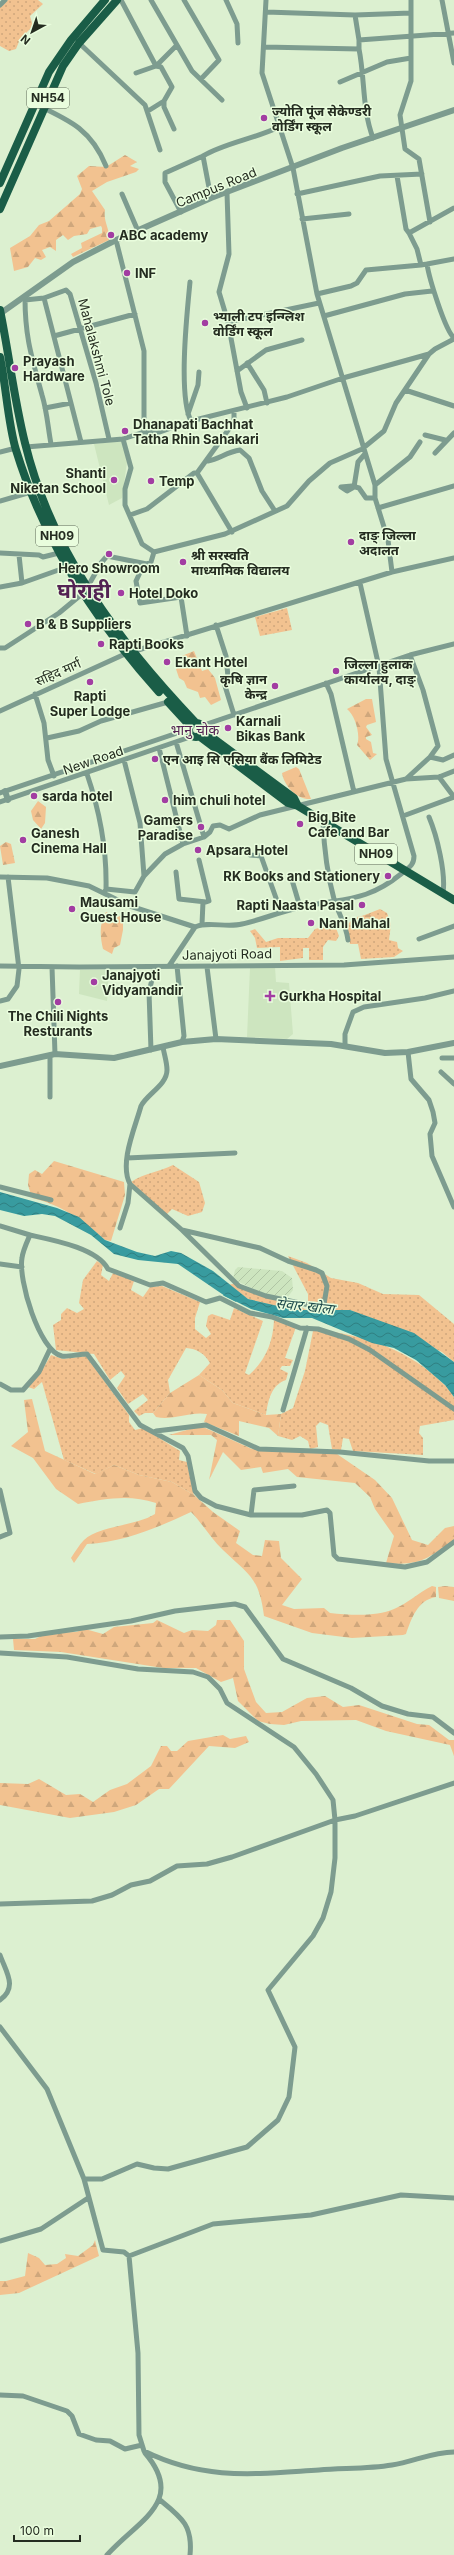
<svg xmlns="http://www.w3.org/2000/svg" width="454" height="2555" viewBox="0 0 454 2555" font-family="Inter,'Noto Sans Devanagari',sans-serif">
	<defs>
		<pattern id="industrial-furrows" width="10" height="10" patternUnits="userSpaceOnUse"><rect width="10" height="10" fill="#cde5bf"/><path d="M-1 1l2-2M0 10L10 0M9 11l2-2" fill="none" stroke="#b0c5a4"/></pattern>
		<pattern id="grass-dots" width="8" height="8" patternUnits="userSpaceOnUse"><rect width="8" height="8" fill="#f2c290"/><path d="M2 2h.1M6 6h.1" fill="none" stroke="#cfa77c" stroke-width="1.8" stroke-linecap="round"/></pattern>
		<pattern id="forest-firs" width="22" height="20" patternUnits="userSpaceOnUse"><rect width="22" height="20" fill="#f2c290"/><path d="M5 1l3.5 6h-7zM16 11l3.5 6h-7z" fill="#cfa77c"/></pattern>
		<pattern id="water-waves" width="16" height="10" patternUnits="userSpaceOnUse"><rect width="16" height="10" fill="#389b9f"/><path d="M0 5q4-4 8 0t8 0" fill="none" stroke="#2f7f81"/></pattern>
	</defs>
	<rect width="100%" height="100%" fill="#dcf0d0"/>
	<!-- built -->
	<path fill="#cde5bf" d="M122,441L127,462L122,498L109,505L94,444Z
		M275,967L276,982L289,983L293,1034L287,1039L247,1037L250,968Z
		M80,970H109L107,1001L79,994Z"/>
	<!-- industrial -->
	<path fill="url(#industrial-furrows)" d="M238,1267L282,1271L292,1278L293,1290L287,1298L264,1294L233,1279L235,1270Z"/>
	<!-- grass -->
	<path fill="url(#grass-dots)" d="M8,0H38L43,4L30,16L33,26L20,39L16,49L9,51L0,46V7Z
		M287,608L292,630L260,636L255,617Z
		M380,909L387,913L391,924L389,940L397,942L398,948L403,951L394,957L361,959L358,944H350L347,925L352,920Z
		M327,926L336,928L339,936L336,941L328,940L323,947V960H309V948H303V958L280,961V947L257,948L255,938L250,931L255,929L266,942L278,938H308L315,929Z
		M173,1165L199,1182L205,1203L202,1212L188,1216L172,1209L166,1215L131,1182C144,1173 160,1172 173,1165Z
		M288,1256L307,1263L331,1278L358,1283L383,1294L419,1295L454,1324V1362L442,1352L350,1310L308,1311L274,1306L248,1299L228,1285L237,1283L264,1294L287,1298L308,1311V1294Z
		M97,1261L103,1265L101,1275L109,1281L113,1273L134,1281L131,1290L143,1297L150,1287L162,1286L200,1302L195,1318V1329L206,1338L211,1334L206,1326L208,1316L212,1314L230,1320L234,1308L263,1321L245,1373L249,1375C266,1360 273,1342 274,1320L296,1327L285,1358L293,1360L290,1366H282L280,1369L288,1373L286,1380C271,1385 268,1401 266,1415L233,1403L222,1390L199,1375L210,1363C204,1353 197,1349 186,1348L168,1380L170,1393L153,1413H145L139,1416L134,1411L148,1400L143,1394L128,1404L117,1388L125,1376L121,1371L110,1380L94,1354L56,1350L53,1325L61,1320V1314L67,1308L77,1313L84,1309L79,1303L83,1280Z
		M319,1330C363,1335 403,1348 436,1377C442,1383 452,1390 454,1398C454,1405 454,1413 454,1420L420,1426L419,1433L423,1438V1455L353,1451L349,1439L343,1438L341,1450L332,1449L328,1425L320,1422L316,1426L318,1447L310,1449L308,1441L300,1436L292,1440L278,1436L281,1414L293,1408L305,1371L313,1331Z
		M51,1355L63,1359L86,1356L129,1415V1422L135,1430L143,1428L180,1451L179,1460L187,1462L194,1495L172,1482L139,1475L114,1465L96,1474L64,1460L42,1382L34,1389L28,1387L44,1367Z"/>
	<!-- forest -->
	<path fill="url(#forest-firs)" d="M125,155L137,162L130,166L139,169L136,172L107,182L92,191L105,210C103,222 110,228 109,240L73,257L71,254L82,248L81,243L102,233V228L101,226L90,229L87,234L74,236L68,240L63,235L56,240V251L50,247L42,250L46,257L41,260L35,258L28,267L14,271L10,248L30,236L39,225L49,221L80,194L82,189L77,176L89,166L106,167Z
		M194,651L202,671L208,669L215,678L221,700L211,705L205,697L200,698L198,692L187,688L184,681L179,678L176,669L181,666L177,658Z
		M366,699H372L376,722L367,725L366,727L372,735L366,737V739L371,742L373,753L377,754L370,760L357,745C361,735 355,715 347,709Z
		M296,767L299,769L311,799C297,800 284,786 282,773Z
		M38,801L46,807L45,823L41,829L33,820L31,811Z
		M6,842L11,844L15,863L3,865L0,846Z
		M106,912L117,917L123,915V930L120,945L114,948L112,954L103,949C100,937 99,923 106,912Z
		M375,913L379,919L385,920V924L361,927L357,917Z
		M54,1161L124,1182L125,1195L111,1241L105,1240C82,1220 62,1205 32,1198L28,1185L29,1174L35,1170L42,1174Z
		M199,1375L222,1390L233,1403L266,1415L281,1414L278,1436L269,1428L239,1421V1436L204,1422L207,1414C190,1411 173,1421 156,1417L153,1413L170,1393Z
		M32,1399L45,1451L95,1474L114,1465L139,1475L172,1482L194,1495L213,1512L240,1531L236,1543L253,1555L262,1556L265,1540L279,1541L281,1558L302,1579L282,1605L294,1609L324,1608L330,1613C350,1615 376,1617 394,1609C407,1604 418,1593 432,1586L436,1587V1597C417,1600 411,1620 406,1634L403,1635L352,1638L312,1633L264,1616C259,1577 249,1575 223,1550C211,1539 203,1524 191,1512C157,1528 124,1542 87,1544L74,1563L71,1558C75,1552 79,1545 84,1540C98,1526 136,1526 155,1514L156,1503C129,1494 105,1499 78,1504L56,1489L33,1458L11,1446L28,1432L24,1400Z
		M201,1426L252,1449L337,1454L375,1480L392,1498L412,1540L428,1545L445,1528L454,1526V1540C427,1559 420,1566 386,1563L394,1536L375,1509L370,1497L355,1483L297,1477L288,1469L263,1473L261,1467L241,1470L223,1452L209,1480L217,1440L211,1435H169Z
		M445,1586L454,1587V1601L439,1598L438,1587Z
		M157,1620L184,1633L192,1630L208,1631L216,1625L217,1620H230L244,1641V1669L256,1702L266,1713L282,1712L307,1698L325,1696L343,1707L359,1705L417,1724L429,1725L449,1740H454V1756L450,1745L386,1731L356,1720L301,1721L284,1725L270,1724L258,1721L238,1701L233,1678L221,1682L196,1668H163L61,1652L14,1650L13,1639H35L47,1633L76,1632L85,1629L103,1634L114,1627L153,1623Z
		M223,1735L230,1739L246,1736L249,1742L235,1748L209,1746L169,1789H159L136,1805L114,1812L70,1818L0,1805V1783L28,1784L39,1779L66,1795L80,1794L93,1802L110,1790L127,1784L151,1766L161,1746H167L171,1751H177L188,1741Z
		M95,2240L99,2256L19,2293L0,2295V2281H6L25,2276L28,2253L39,2258L45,2265L57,2264L66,2258L65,2254L78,2256L93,2245Z"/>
	<!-- water -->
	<path fill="url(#water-waves)" d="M0,1192L57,1208L79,1217L105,1240L137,1252L155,1256L171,1251L181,1253L213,1271L248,1299L295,1310H350L414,1333L454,1362V1397L445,1385L416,1360L394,1348L372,1343L312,1318H283L251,1309L225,1296L178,1264L138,1260L114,1254L91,1235L55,1216L42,1214L24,1216L0,1210Z"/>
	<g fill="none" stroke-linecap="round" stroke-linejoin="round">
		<!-- stream -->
		<path stroke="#389b9f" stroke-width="1.5" d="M224,1295L236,1301"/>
		<!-- minor -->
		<path stroke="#7d9c8f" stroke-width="5" d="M121,0L156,66L161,67L172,87L164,101V107L174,129
			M151,0L192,71L222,100
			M184,0L219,60L201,79
			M226,0L237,24L238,43
			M266,0L262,73L293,168L317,294L375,485V498L388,540L392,572
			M411,0V81L400,115L405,149L419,159L430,222
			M442,0L454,63
			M0,5L5,0
			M266,12L355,15L359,40
			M355,15L411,13
			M79,43L145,105L160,150
			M264,47L359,49V40L454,33
			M359,49C365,79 362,109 373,138
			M136,73L156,66L176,46
			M340,82L387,62L411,58
			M35,104C69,120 91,129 106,166
			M148,111L164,101
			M397,176L406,229L409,233
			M227,193L229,254L219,292L228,322
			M122,194L138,231
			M297,194L380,176L422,174
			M211,198L203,156C225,143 254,139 279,127
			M181,212L165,182V173L203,156
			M302,219L349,214
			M116,240L144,351V432
			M427,264L454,259
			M421,265L427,264C429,278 445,330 454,338
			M190,282C187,313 178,396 191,421
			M317,294L351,286L357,283L366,270L421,265L417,249L409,233L454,208
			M25,298C25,338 32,358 42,395C47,411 48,428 51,444
			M44,298L81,442
			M25,300L44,298L66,290L70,294L96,383L109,439
			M324,316L405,294L432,291
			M54,336L135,314
			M247,363L264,390L267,403
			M237,371L266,350L302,340
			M405,390L454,406
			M45,408L71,403
			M247,408L241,392L228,322L319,303
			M188,414L198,385L199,372
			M425,435L445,440
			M123,439L131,468L125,489V505L142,544L154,552
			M26,447L123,439L144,432L157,433L191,421L287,397L343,378L429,354
			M0,452L16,448
			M435,453L454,433
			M364,455L358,462L354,487L347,491L341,487L352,486L359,488L366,498H375
			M208,461C219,459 227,452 240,450L249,458L262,491L275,511
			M197,473L234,422V411
			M375,485L410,457L420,442
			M0,501L31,492
			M378,508L454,486
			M130,515L147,509L194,473H197L232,532
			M0,553L39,555L43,557L59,553
			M19,555L22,583
			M144,564L136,581L140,603L181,597L187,636
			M0,587L22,583L67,567
			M87,588L101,563L107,556L147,564L151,562L154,552L225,534L287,506L309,481L330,463L362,449L384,431L396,403L429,354L435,349L454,339
			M216,625L226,656L228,677L225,686L234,715
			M0,648H5L59,613L82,594
			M326,683L331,694L354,792
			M35,694L44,723L48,760L54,776
			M0,711L125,654L392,572L454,558
			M201,726L410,655L454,644
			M47,738L79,731L101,721L168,702
			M176,742L204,837
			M159,748L183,844
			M430,757L443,760L454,755
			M87,774C100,812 107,848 106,889
			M439,777L454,797
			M406,779L430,757L438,746L423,690L410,655
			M0,793L189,729
			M0,802L193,736
			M403,816L454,797
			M429,817C437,836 446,873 443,893
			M323,822C324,848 327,873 334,899C338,913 346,924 348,940
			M214,850H245L250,855L261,856L281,912
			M176,872L179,899L206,902L209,901L199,860
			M144,876L165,854L183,844L204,837L210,832L213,826L220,825L229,829L260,815L406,779L439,777L454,771
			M0,877L47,878L89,886L130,906L195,927C208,921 227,928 242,924C261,920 279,912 298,908C341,897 364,904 401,874C408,868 414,866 414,856L386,759L379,667L360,583
			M292,880L300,907
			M104,893L106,889L135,892L144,876L140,823L124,760
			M202,924L203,902
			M419,939L454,926
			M0,966L79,967L344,965L454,957
			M169,966L195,927
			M177,966L184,1036L182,1042
			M52,967L55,1054
			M207,967L216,1039
			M0,1001L8,999L17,986L19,969L8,877
			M345,1046V1034L353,1012L364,1007L425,998L454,991
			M163,1047C164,1054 167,1062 167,1070C167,1085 147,1094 141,1106C135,1128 119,1163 130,1184L182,1230L260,1248L288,1261L316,1270L322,1273L327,1286L324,1304L319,1307L266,1296L239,1286L182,1230
			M151,1050L149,992L155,967
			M408,1052L411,1079L429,1100L433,1112L435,1123L430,1134L432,1156L454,1207
			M50,1055V1097
			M442,1058H454
			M441,1072L454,1084
			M127,1158L235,1153
			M0,1187L51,1200
			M0,1226L30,1235C27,1242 23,1250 22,1258C18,1279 39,1351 62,1356C68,1357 79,1354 87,1354L140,1425L183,1448L188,1456L195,1491L201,1498L216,1506L251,1515H302L327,1510L330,1513L334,1555L338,1559L405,1567L427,1562L454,1542
			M120,1228L128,1203L130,1184
			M30,1235C53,1240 97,1248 108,1269L150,1285L163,1283L206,1302L220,1298L250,1313L272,1317L300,1328L318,1329L349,1339L370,1350L454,1409
			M0,1264L22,1267
			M0,1384L11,1390H23L39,1372L50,1349
			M283,1410L307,1328
			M156,1431L206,1425L259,1449L340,1452L429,1461H454
			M0,1490L10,1533L0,1537
			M251,1515L254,1490L294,1486
			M0,1637L28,1636L131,1621L175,1611L235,1604L245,1607L283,1659L351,1688L382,1706L408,1714L433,1717L454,1733
			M0,1653L67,1657L138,1669L193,1672L208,1677L220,1689L227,1703L294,1747L316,1774L333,1800L335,1820V1858L331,1892L323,1918L313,1936L268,1990L295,2047L289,2097L278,2120L247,2147L168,2169L154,2168L137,2164L102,2179H84
			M0,1904L92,1901L112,1895L131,1885L150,1881L177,1866L207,1864L232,1857L335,1820L355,1816L454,1783
			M0,1955C6,1972 18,1987 0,2000
			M0,2027L47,2089L84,2179L103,2250L124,2252L129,2256L138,2353L139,2435L144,2451C205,2481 254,2474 319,2470C343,2468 368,2469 392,2465C413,2462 432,2452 454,2452
			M0,2241L41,2229L88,2198
			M129,2256L213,2224L311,2215L401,2195L454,2198
			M0,2395L23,2396L67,2411L72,2416L79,2434L96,2440L110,2441L125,2449L142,2445
			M160,2500C181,2517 193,2525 190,2555
			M107,2555C137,2521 187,2502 145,2453"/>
		<!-- tertiary -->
		<path stroke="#7d9c8f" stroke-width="6" d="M1,313L73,262L116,240L211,198L342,148L454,110
			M5,791L8,800
			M0,1066L55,1054L114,1058L182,1042L216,1039L331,1044L385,1053L408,1052L454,1043"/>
		<!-- primary -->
		<path stroke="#1a5d47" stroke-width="8" d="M0,183L49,72L71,40L105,0
			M0,209L63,66L79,43L117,0
			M0,310C9,354 14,399 25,443C52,554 119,642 196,723
			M0,357C6,385 8,424 16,450C44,541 95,621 159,692
			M168,702L190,726
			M189 730a7 7 0 1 1 14 0a7 7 0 1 1-14 0Z
			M202,730L294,798L298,806
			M199,736L288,803L298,806L454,900"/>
	</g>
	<!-- markers -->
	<g fill="#a23da2" stroke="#e9fddd" stroke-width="1.5">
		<circle cx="264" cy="118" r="4"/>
		<circle cx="111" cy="235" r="4"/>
		<circle cx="127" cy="273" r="4"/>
		<circle cx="205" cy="323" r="4"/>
		<circle cx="15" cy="368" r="4"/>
		<circle cx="125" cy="431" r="4"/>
		<circle cx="114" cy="480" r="4"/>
		<circle cx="151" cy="481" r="4"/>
		<circle cx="351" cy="542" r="4"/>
		<circle cx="109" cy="554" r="4"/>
		<circle cx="183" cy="562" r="4"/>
		<circle cx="121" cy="593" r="4"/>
		<circle cx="28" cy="624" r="4"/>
		<circle cx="101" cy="644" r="4"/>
		<circle cx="167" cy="662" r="4"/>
		<circle cx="336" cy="671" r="4"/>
		<circle cx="90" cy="682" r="4"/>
		<circle cx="275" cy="686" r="4"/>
		<circle cx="228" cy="728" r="4"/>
		<circle cx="155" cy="759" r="4"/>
		<circle cx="34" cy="796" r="4"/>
		<circle cx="165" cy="800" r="4"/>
		<circle cx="300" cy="824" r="4"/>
		<circle cx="201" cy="827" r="4"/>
		<circle cx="23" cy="840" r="4"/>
		<circle cx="198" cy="850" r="4"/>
		<circle cx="388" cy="876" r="4"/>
		<circle cx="362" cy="905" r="4"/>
		<circle cx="72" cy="909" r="4"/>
		<circle cx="311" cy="923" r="4"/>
		<circle cx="94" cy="982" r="4"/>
		<path d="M268 990h4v4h4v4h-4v4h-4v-4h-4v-4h4z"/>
		<circle cx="58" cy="1002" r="4"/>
	</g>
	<g text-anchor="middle" stroke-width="3" stroke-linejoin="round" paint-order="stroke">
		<!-- shield labels -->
		<g fill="#e9fddd" stroke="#5f6b59" stroke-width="1">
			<rect x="27" y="88" width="42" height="20" rx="3"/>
			<rect x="36" y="526" width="42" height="20" rx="3"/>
			<rect x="355" y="844" width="42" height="20" rx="3"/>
		</g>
		<g font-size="12" font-weight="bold" fill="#242c20">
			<text x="48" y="102">NH54</text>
			<text x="57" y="540">NH09</text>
			<text x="376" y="858">NH09</text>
		</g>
		<!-- poi labels -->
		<g font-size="13" font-weight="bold" fill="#242c20" stroke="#e9fddd" text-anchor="start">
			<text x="272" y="116">ज्योति पूंज सेकेण्डरी<tspan x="272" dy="15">वोर्डिंग स्कूल</tspan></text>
			<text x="119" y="240">ABC academy</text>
			<text x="135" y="278">INF</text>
			<text x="213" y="321">भ्याली टप इन्ग्लिश<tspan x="213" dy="15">वोर्डिंग स्कूल</tspan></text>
			<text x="23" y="366">Prayash<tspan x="23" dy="15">Hardware</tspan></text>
			<text x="133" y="429">Dhanapati Bachhat<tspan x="133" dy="15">Tatha Rhin Sahakari</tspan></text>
			<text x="106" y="478" text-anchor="end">Shanti<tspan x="106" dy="15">Niketan School</tspan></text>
			<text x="159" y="486">Temp</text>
			<text x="359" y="540">दाङ् जिल्ला<tspan x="359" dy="15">अदालत</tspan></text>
			<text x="191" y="560">श्री सरस्वति<tspan x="191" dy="15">माध्यामिक विद्यालय</tspan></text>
			<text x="109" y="573" text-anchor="middle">Hero Showroom</text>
			<text x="129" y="598">Hotel Doko</text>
			<text x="36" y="629">B &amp; B Suppliers</text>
			<text x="109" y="649">Rapti Books</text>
			<text x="175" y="667">Ekant Hotel</text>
			<text x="344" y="669">जिल्ला हुलाक<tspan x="344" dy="15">कार्यालय, दाङ्</tspan></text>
			<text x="267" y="684" text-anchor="end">कृषि ज्ञान<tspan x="267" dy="15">केन्द्र</tspan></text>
			<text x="90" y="701" text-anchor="middle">Rapti<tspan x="90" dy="15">Super Lodge</tspan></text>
			<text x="236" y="726">Karnali<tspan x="236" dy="15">Bikas Bank</tspan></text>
			<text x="163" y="764">एन आइ सि एसिया बैंक लिमिटेड</text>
			<text x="42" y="801">sarda hotel</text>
			<text x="173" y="805">him chuli hotel</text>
			<text x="308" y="822">Big Bite<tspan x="308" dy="15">Cafe and Bar</tspan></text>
			<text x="193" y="825" text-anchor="end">Gamers<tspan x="193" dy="15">Paradise</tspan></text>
			<text x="31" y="838">Ganesh<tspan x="31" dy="15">Cinema Hall</tspan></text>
			<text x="206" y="855">Apsara Hotel</text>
			<text x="380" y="881" text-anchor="end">RK Books and Stationery</text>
			<text x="80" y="907">Mausami<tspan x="80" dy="15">Guest House</tspan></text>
			<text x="354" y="910" text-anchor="end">Rapti Naasta Pasal</text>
			<text x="319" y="928">Nani Mahal</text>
			<text x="102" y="980">Janajyoti<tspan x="102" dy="15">Vidyamandir</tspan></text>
			<text x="279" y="1001">Gurkha Hospital</text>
			<text x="58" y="1021" text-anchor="middle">The Chili Nights<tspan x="58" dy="15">Resturants</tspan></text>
		</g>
		<!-- street labels -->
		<g font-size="13" fill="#242c20" stroke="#e9fddd">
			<text transform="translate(216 187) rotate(-22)" y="5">Campus Road</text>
			<text transform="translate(97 352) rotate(75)" y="5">Mahalakshmi Tole</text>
			<text transform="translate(58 672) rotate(-24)" y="5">सहिद मार्ग</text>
			<text transform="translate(93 760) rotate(-19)" y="5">New Road</text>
			<text transform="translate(227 954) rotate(-1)" y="5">Janajyoti Road</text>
		</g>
		<!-- neighbourhood labels -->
		<g font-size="14" fill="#532253" stroke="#e9fddd">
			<text x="195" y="735">भानु चोक</text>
		</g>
		<!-- water labels -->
		<g font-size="14" font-style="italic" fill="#1b4749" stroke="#e9fddd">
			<text transform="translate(305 1306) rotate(6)" y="5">सेवार खोला</text>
		</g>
		<!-- town labels -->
		<g font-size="21" font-weight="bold" fill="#532253" stroke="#e9fddd">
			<text x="84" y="598">घोराही</text>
		</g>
	</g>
	<!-- north arrow -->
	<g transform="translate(32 32) rotate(220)" stroke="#e9fddd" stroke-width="3" paint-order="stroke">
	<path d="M0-3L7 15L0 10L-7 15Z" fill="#242c20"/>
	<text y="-6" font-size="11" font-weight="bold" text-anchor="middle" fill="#242c20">N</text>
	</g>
	<!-- scale -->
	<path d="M14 2535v6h66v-6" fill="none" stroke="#242c20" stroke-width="2"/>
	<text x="20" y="2535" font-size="12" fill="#242c20" stroke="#e9fddd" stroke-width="3" paint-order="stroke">100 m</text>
</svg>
